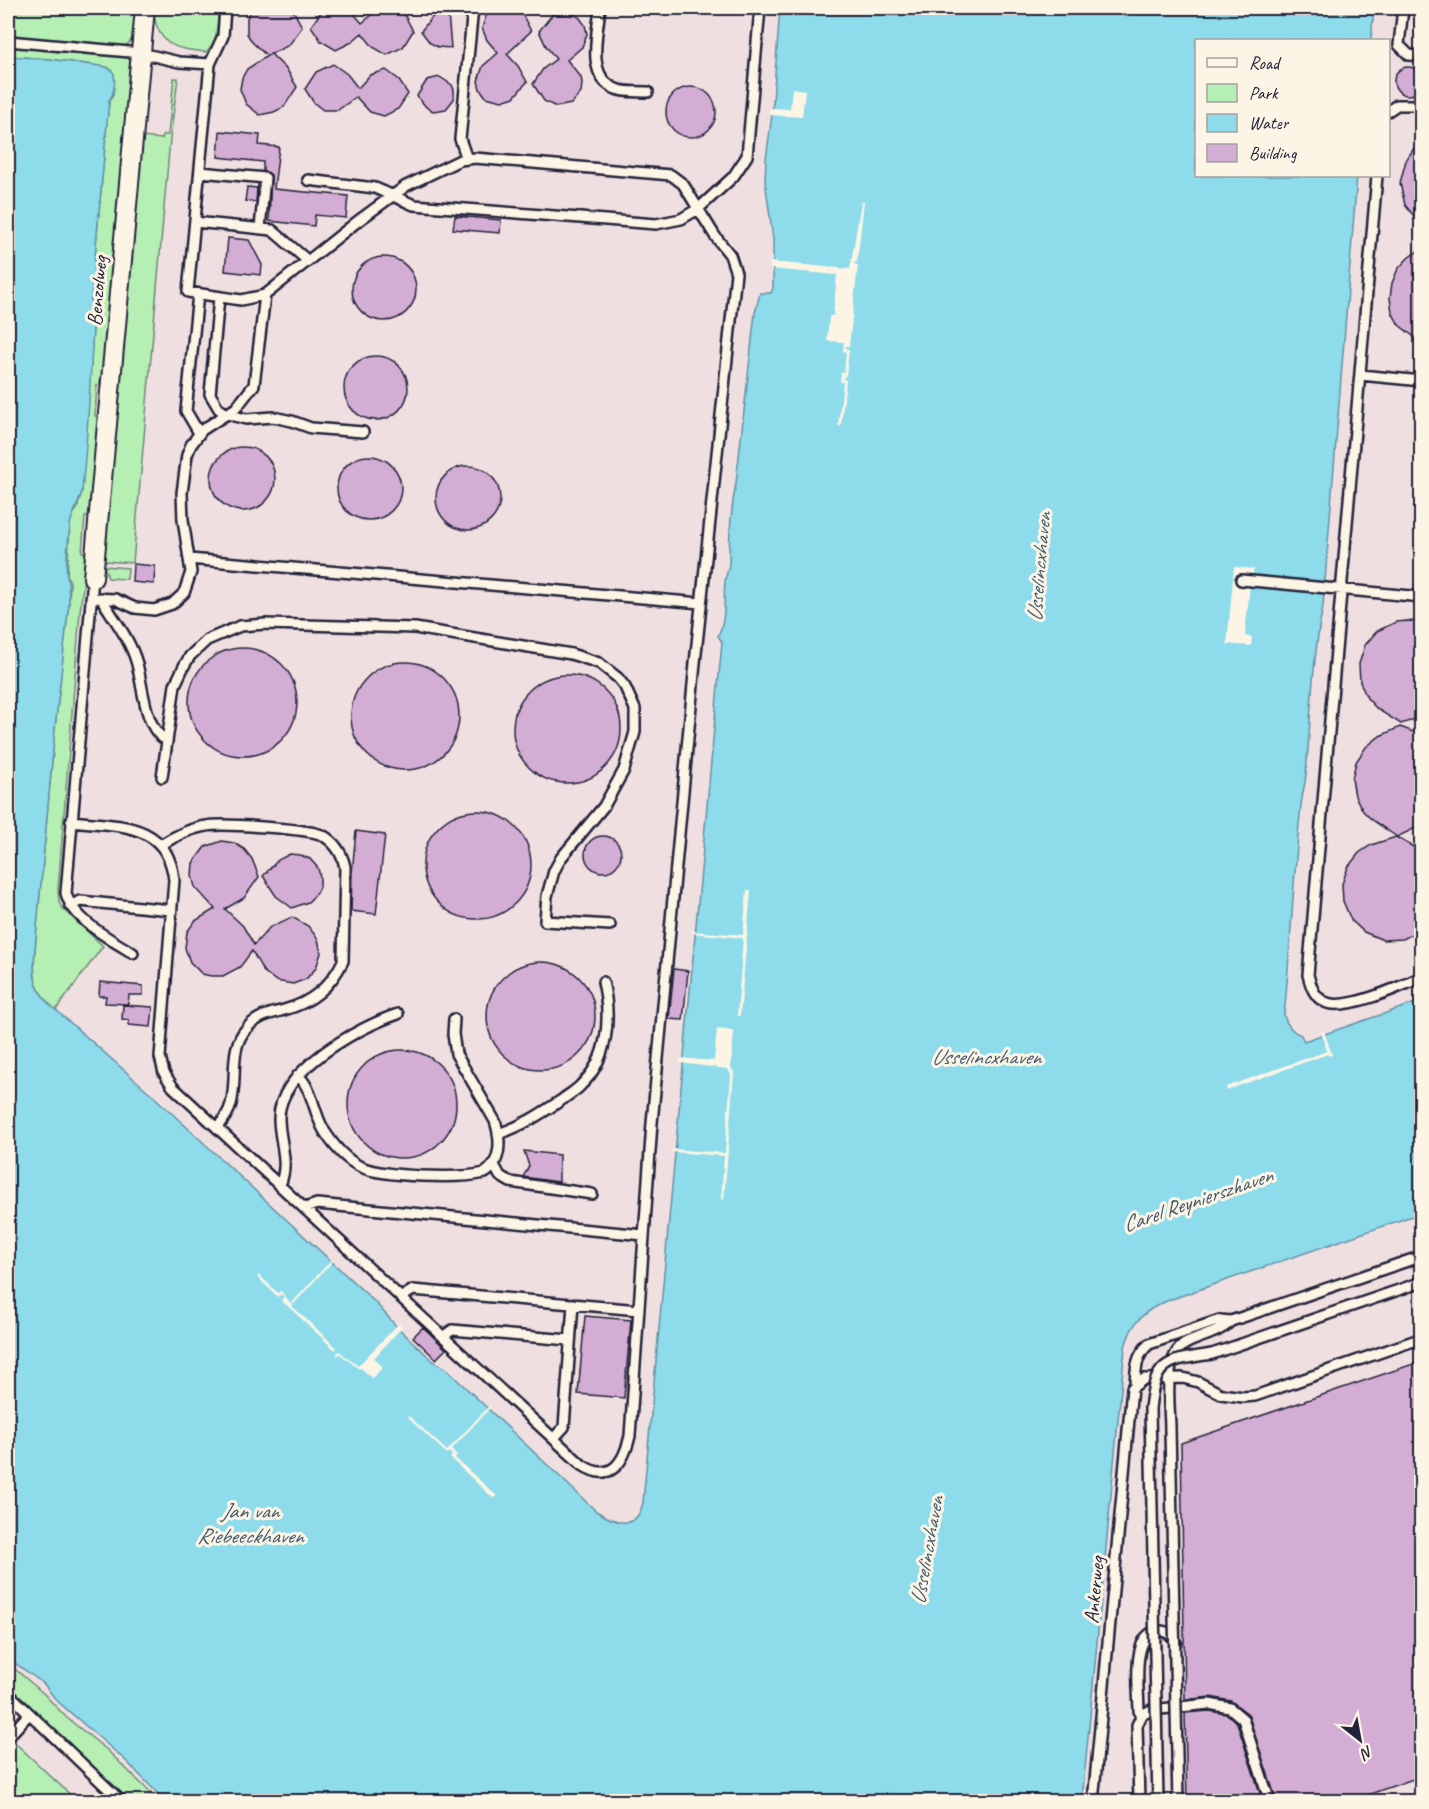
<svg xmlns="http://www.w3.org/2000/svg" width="1429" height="1809" viewBox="0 0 1429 1809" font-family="Caveat,sans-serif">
	<rect width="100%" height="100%" fill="#fcf5e5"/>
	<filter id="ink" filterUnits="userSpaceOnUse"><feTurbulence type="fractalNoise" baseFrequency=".0167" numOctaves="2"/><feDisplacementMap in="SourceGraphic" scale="12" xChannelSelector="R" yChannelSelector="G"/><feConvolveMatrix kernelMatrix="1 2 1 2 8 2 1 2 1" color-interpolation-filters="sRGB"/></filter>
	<g filter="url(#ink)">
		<!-- built -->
		<path fill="#f0dfe0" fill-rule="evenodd" d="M8,8H1421V1801L8,1802ZM1196,40H1388V176H1196Z"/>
		<!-- green -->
		<path fill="#b5efb4" stroke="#6c8878" stroke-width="1.5" d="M8,8H137C135,22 138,40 123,47L8,37Z
			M153,8H204V13H219L215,42L206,52C173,49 157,45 153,8Z
			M8,44L123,55L128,58L132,65L103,380H100V385H97L95,416L100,417L91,517H85L82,552L87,553L80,612L58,890L59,902L63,909L103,946L56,1010C33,991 33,976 35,949L55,728L69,603L70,582L67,576L70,524L72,516L77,509L82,491L93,328L90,312L109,101L113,95L111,70L107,67L49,59L8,56Z
			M174,78H178L170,139L133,563L104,561L141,137L162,139L163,135H168Z
			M104,566L128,568L127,579L108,578Z
			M8,1663L44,1694L67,1718L107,1750L159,1801H130L8,1687Z
			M11,1739L77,1801H8V1743Z"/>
		<!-- water -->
		<path fill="#8ddbeb" stroke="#6291a5" stroke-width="1.5" d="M780,8H1374L1371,40H1196V176H1357L1323,606C1312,661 1311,718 1306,774C1305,785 1302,795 1301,806C1293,876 1291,947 1284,1016C1287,1025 1292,1032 1301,1035L1304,1041L1421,1001V1213L1169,1300C1145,1310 1132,1321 1125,1347L1082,1801H165L125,1760L56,1700L44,1684L8,1658V56L49,59L107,67L114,73C115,83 115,92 109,101L90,312L93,328C90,382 88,436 82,490C80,503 72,512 70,525C69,536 65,565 67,576C69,585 69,593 69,603L55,728L35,949C33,973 32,985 49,1004L149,1092L376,1303L396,1326L433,1361L445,1368L596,1511C614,1522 637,1533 643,1502L722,642L718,636C727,617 723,600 725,581C726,574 729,569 729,562C729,536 731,509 736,483L755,313L760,293H771L773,288V239L765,180L766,159L772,115Z"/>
		<!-- pier -->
		<path fill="#fcf5e5" d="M792,88L805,90L802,117L769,115L770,108L790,109Z
			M861,202H864L857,262H855L854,264L858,265L849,346H846V349H849L846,376H844L843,379L846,380L841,426H838L843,382H840L841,373L844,372L846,352L843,351L844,342L827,341L829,316H833L837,275L770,269V262L850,269Z
			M1234,567L1254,569L1250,584L1245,636L1252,637L1251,646L1227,644Z
			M747,890H751L740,1016H737L743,938L691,933L692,931L743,935Z
			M717,1029L734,1031L731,1068L734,1072L724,1200L721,1199L724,1156L672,1152V1149L725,1153L731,1075L728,1069L680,1063V1058L714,1061Z
			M1324,1031L1332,1055L1329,1056L1328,1054L1230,1089L1227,1091L1226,1087L1327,1051L1321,1032Z
			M332,1259L333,1261L292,1306L337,1348L335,1350L281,1300L284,1297L281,1294L278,1297L257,1277L259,1275L278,1293L281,1291L291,1304Z
			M398,1324L402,1327L374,1358L383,1367L372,1378L361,1368L359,1369L340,1354L338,1355L336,1354L339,1351L358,1366Z
			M489,1406L491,1407L451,1450L457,1455L455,1458L497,1496L494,1499L450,1458L452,1455L449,1452L447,1454L408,1418L409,1416L447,1451Z"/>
		<!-- building -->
		<path fill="#d4add5" stroke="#22223b" stroke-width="1.5" d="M252,8H292L302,27L289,45L271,54L287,70L297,87L284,107L274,112L260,115L246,104L240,89L242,78L247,69L270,54L267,56L253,43L247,34V18Z
			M324,8H349L362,23L377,11L385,9H393L405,16L413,31L403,47L387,55L373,47L362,33L350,43L336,50L321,41L311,26Z
			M496,8L517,9L523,16L531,31L507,54L518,66L527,82L514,97L502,101L486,97L480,89L478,81L483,66L498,53L487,40L482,28L486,16Z
			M564,11L574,14L580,18L585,25L587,34L582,47L567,60L581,77L582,83L581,93L571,104L556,107L544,101L533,84L543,69L556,59L546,46L539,31L552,15Z
			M448,13L451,48L438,47L430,43L421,31L433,16Z
			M333,64L347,74L358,88L370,75L386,70L398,79L408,94L398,109L384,116L370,112L356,97L338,110H323L314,103L305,89L316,72Z
			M1394 81a14 14 0 1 1 28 0a14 14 0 1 1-28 0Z
			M440,77L452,85L454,90V99L446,109L433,111L426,107L417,96L427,80Z
			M666 112a25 25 0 1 1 50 0a25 25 0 1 1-50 0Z
			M220,131L260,135L259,145L279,147L274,189L348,196L346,218L315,215L314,226L269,221L271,175L263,171V162L218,157Z
			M1422,137V226L1405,205L1400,183L1406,160Z
			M247,187L257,188L256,202L245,201Z
			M455,216L501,220L500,233L453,229Z
			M228,238L249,240L262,265L261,275L225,271Z
			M1422,248V343L1399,325L1392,312L1390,298L1392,283L1398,269L1408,258Z
			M352 289a32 32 0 1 1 64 0a32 32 0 1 1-64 0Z
			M344 388a32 32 0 1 1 64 0a32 32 0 1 1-64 0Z
			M211 479a32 32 0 1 1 64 0a32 32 0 1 1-64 0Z
			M337 488a32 32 0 1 1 64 0a32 32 0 1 1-64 0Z
			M436 498a32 32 0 1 1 64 0a32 32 0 1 1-64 0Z
			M133,564L155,566L154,584L132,582Z
			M1407,621L1422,622V717L1401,724L1377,709L1367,698L1360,682L1359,664L1365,645L1377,631L1396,622Z
			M189 702a54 54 0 1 1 108 0a54 54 0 1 1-108 0Z
			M351 716a54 54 0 1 1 108 0a54 54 0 1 1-108 0Z
			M513 729a54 54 0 1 1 108 0a54 54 0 1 1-108 0Z
			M1400,727L1422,735V825L1397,837L1371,819L1363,811L1355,796L1352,779L1356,762L1366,747L1380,736Z
			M423 865a54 54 0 1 1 108 0a54 54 0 1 1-108 0Z
			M356,831L385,835L376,914L351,911L352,873Z
			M585 854a18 18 0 1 1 36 0a18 18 0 1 1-36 0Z
			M1396,837L1422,852V929L1403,939L1383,940L1364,932L1351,920L1343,901L1342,884L1348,867L1359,853L1371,845Z
			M222,841L234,843L244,849L252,859L259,877L244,898L225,909L243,926L254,945L270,927L292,917L308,926L318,939L321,953L316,968L306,979L293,984L276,981L263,971L252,951L240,967L223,976H211L202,974L190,962L185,948L187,932L195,921L215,909L195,887L192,876L193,863L205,847Z
			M290,854L300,855L310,859L318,868L320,877V885L315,895L308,902L292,908L276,896L263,876L278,860Z
			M487 1016a54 54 0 1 1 108 0a54 54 0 1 1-108 0Z
			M674,969L688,971L683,1020L669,1019Z
			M100,982L143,986V995H129L128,1004L105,1003L106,996H99Z
			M123,1005L153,1007L151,1027L129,1025V1020L122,1019Z
			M348 1104a54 54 0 1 1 108 0a54 54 0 1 1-108 0Z
			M524,1151L559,1155V1182L523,1177L529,1166Z
			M585,1316L631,1320L624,1398L578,1394Z
			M423,1327L446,1349L436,1359L413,1337Z
			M1422,1361V1776L1347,1802H1277L1248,1714L1231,1701L1210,1697L1185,1700L1181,1443Z
			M1209,1711L1227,1714L1237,1723L1263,1802H1187L1185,1713Z"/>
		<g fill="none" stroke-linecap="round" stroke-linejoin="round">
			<defs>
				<path id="service" d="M600,8C598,32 585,77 616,89C625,93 638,91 648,92
					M1403,8L1399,45L1409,55L1422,56
					M8,41L141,53L179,62L210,64
					M1388,111L1397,105H1422
					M467,159L460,139L473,8
					M200,172L265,178L260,228
					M1377,176L1308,975C1311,986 1314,997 1325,1002C1344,1012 1402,986 1422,977
					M308,180L375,188L414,205L656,224L681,219L698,209L733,177L747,156L760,8
					M195,222L272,230L308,261
					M198,294L186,411L199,433
					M219,297L210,394L219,409L227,414L246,419L273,417L292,421L311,428L363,432
					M1360,375L1422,381
					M189,559L701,603
					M93,578L66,893C72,919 111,940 133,953
					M1241,580L1422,597
					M91,598L115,599L135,608L154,610L172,604L184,593L191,572L183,520L182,493L187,455L191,445L202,430L236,408L254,385L265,295
					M101,598C114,619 131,641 137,664C143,686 145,732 167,740
					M162,777L175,685L184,666L190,656L207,640L240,626L265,624L415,628L571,654L599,663L618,678L625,687L635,709V732L624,770L604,806L561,858L554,871L547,896L545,921L610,925
					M71,821C116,826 168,821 174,880L160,1057L164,1073L173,1087L582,1465C611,1484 624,1462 630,1436L652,1123L695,663L736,273L730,255L715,236L683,184L671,175L475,158L460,160L406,186L358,221L265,295L241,300L188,292L210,64L223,36L225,8
					M161,845C175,836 190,828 207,826C222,823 310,829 322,835C335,842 342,853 345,867L343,961C331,986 311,1003 284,1010C270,1014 257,1016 247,1028C228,1048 238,1079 231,1104C229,1113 223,1121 217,1128
					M70,906L80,901L171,910
					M298,1075C314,1091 313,1113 325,1132C334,1146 346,1160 361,1167C384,1177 460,1179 485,1173C502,1162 501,1139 495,1121L456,1054L453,1034L454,1019
					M498,1134C523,1126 542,1113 563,1099C569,1094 576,1091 581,1085C609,1059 611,1016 603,982
					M494,1165L500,1176L510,1182L592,1194
					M280,1185C290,1161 279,1142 279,1118C279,1070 359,1027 398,1014
					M305,1208L317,1204L644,1235
					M402,1297L413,1290L639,1310
					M444,1336L452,1330L570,1340
					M1212,1354L1422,1282
					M1135,1384C1136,1367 1136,1356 1149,1344L1220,1320L1231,1321
					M1170,1429C1170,1404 1161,1353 1189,1342C1204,1335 1219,1333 1231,1321L1422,1256
					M554,1438L564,1427L573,1304
					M8,1693L122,1802
					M1142,1715L1139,1711C1139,1691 1130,1634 1158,1631C1167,1630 1173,1636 1176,1643
					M8,1737L29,1714
					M1093,1802L1132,1388L1144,1379L1183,1378L1198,1382L1221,1394L1243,1397L1255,1396L1422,1338
					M1139,1802L1137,1725L1142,1715L1151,1710L1209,1704L1230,1708L1243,1719L1270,1802"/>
				<path id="minor" d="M93,578L145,8"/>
			</defs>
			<!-- service casing -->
			<use href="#service" stroke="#22223b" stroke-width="14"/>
			<!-- minor casing -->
			<use href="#minor" stroke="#22223b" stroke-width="22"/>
			<!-- service -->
			<use href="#service" stroke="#fcf5e5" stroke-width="9"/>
			<!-- minor -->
			<use href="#minor" stroke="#fcf5e5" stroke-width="18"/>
			<defs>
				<path id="service-bridge" d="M1170,1429L1178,1802
					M1158,1802L1150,1409C1155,1360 1167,1361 1212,1354"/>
			</defs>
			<!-- service-bridge casing -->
			<use href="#service-bridge" stroke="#22223b" stroke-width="14" stroke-linecap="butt"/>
			<!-- service-bridge -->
			<use href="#service-bridge" stroke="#fcf5e5" stroke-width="9"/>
		</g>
	</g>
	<g text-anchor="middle" stroke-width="6" stroke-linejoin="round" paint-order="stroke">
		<!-- street labels -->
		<g font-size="21" fill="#22223b" stroke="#fcf5e5">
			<text transform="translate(97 291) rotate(-85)" y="7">Benzolweg</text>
			<text transform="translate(1094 1590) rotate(-85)" y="7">Ankerweg</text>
		</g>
		<!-- water labels -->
		<g font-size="22" font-style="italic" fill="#425a70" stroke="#fcf5e5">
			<text transform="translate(1038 567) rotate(-85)" y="8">Usselincxhaven</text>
			<text x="986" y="1064">Usselincxhaven</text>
			<text transform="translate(1197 1199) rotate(-19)" y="8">Carel Reynierszhaven</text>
			<text x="250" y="1518">Jan van<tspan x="250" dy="25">Riebeeckhaven</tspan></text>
			<text transform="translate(926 1550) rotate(-80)" y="8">Usselincxhaven</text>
		</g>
	</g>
	<!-- margin -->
	<rect width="1429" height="1809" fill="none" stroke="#fcf5e5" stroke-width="30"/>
	<rect x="15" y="15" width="1399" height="1779" fill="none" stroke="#22223b" stroke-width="2" filter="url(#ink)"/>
	<!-- legend -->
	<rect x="1195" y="39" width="195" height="138" fill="#fcf5e5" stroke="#a5a1a1" stroke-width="1.5"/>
	<rect x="1207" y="58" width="30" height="9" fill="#fcf5e5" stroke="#a5a1a1" stroke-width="1.5"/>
	<text x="1249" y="69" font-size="18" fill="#22223b">Road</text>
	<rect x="1207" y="84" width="30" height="18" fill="#b5efb4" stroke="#a5a1a1" stroke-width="1.5"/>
	<text x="1249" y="99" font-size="18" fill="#22223b">Park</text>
	<rect x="1207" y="114" width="30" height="18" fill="#8ddbeb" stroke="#a5a1a1" stroke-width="1.5"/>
	<text x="1249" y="129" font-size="18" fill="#22223b">Water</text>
	<rect x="1207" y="144" width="30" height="18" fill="#d4add5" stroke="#a5a1a1" stroke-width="1.5"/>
	<text x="1249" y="159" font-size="18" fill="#22223b">Building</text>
	<!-- north arrow -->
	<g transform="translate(1360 1740) rotate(149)" stroke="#fcf5e5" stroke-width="4.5" paint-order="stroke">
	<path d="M0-4.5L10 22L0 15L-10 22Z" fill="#22223b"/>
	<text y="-9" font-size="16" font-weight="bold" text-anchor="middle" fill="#22223b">N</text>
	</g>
</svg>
